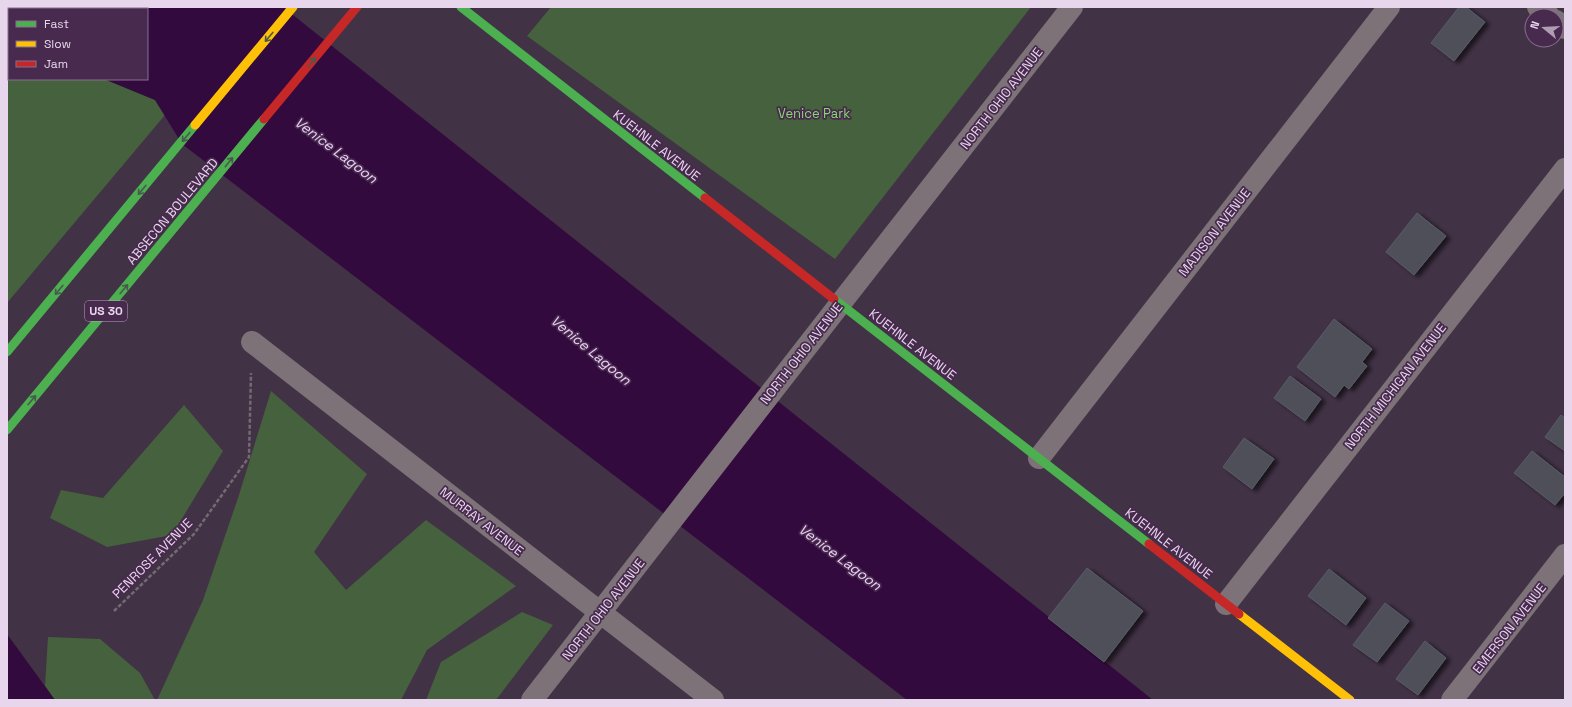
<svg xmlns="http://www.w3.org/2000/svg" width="1572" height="707" viewBox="0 0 1572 707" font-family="'Space Grotesk',sans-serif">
	<defs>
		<filter id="shadow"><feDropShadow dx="4.5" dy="2.5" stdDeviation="2" flood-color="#0009"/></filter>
	</defs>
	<rect width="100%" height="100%" fill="#423246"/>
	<!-- green -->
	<path fill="#45613d" d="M551,7H1031L835,259L527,36Z
		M7,26L9,27V79H104L155,100L165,115L7,303Z
		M271,391L367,474L314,552L346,590L426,520L516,586L427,650L401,700H157L203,600L238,498Z
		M184,405L223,451L172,535L107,547L50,518L61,490L103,498Z
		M522,612L553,625L496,700H426L441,662Z
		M48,637L100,639L140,673L155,700H55L45,686Z"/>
	<!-- water -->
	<path fill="#330a3d" d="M7,7H283L1153,700H907L182,144L155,100L104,79H147V9H9V27L7,26Z
		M7,634L55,700H7Z"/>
	<!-- building -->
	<path fill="#504f5a" stroke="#565d66" filter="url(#shadow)" d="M1459,7H1466L1485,22L1454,61L1431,43Z
		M1417,213L1446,236L1414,275L1386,252Z
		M1334,319L1372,349L1362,362L1367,366L1349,389L1344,385L1335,397L1297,367Z
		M1290,376L1321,399L1305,421L1274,398Z
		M1561,415L1565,418V451L1545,437Z
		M1244,438L1274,459L1252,489L1223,467Z
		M1532,451L1565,477V493L1555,505L1514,473Z
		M1087,568L1143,611L1104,662L1048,618Z
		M1329,569L1366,598L1346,625L1308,596Z
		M1385,603L1409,621L1377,662L1353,645Z
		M1425,641L1446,658L1418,695L1396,679Z"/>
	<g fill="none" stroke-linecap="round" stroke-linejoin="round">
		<!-- path -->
		<path stroke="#756972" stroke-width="2.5" stroke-dasharray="4 2" stroke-linecap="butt" d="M114,611L194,534L249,457L251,373"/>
		<!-- street -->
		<path stroke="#7d7277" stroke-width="22" d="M1538,7L1549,16
			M1556,21L1565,28
			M252,342L713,700
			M1039,458L1389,7
			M1226,604L1565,169
			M532,700L840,304L1072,7
			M1452,700L1565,555"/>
		<!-- fast -->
		<path stroke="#4caf50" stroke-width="9" d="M461,7L705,198
			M834,299L1149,544
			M7,352L195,125
			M7,430L264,119"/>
		<!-- slow -->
		<path stroke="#ffc107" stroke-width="9" d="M195,125L293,7
			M1239,614L1350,700"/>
		<!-- jam -->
		<path stroke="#c62828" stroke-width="9" d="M264,119L357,7
			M705,198L834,299
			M1149,544L1239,614"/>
	</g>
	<!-- one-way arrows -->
	<defs><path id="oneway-shaft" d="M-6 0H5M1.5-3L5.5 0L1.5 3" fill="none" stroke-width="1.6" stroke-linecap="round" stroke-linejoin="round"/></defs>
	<g stroke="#49594f">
		<use href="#oneway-shaft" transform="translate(269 37) rotate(130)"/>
		<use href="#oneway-shaft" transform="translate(312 62) rotate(-51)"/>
		<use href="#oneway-shaft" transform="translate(186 137) rotate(130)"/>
		<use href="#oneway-shaft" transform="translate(229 162) rotate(-51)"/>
		<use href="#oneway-shaft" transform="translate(142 190) rotate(130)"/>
		<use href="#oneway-shaft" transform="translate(124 289) rotate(-50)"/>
		<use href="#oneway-shaft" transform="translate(59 290) rotate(130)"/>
		<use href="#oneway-shaft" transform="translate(32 400) rotate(-50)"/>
	</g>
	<g text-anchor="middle" stroke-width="3.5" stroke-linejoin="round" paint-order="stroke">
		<!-- shield labels -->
		<rect fill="#472a4e" stroke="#b8a2bd" stroke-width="1" x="85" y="301" width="42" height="20" rx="3"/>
		<g font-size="12" font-weight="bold" fill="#e8d6ed">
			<text x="106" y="315">US 30</text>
		</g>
		<!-- street labels -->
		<g font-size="13" fill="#e8d6ed" stroke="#472a4e">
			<text transform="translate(1001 98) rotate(-52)" y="5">NORTH OHIO AVENUE</text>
			<text transform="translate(657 145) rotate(38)" y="5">KUEHNLE AVENUE</text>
			<text transform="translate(172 211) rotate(-50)" y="5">ABSECON BOULEVARD</text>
			<text transform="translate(1214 232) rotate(-52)" y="5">MADISON AVENUE</text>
			<text transform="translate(913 344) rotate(38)" y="5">KUEHNLE AVENUE</text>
			<text transform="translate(801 353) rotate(-52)" y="5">NORTH OHIO AVENUE</text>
			<text transform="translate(1395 386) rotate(-52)" y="5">NORTH MICHIGAN AVENUE</text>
			<text transform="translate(482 521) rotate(38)" y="5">MURRAY AVENUE</text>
			<text transform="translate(1169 543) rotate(38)" y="5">KUEHNLE AVENUE</text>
			<text transform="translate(152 558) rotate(-45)" y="5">PENROSE AVENUE</text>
			<text transform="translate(603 609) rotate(-52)" y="5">NORTH OHIO AVENUE</text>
			<text transform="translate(1509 628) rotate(-52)" y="5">EMERSON AVENUE</text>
		</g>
		<!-- park labels -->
		<g font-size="13" fill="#88d872" stroke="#472a4e">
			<text x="814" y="118">Venice Park</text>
		</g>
		<!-- water labels -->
		<g font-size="14" font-style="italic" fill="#eecff7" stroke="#472a4e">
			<text transform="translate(336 150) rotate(37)" y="5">Venice Lagoon</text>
			<text transform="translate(591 350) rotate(40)" y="5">Venice Lagoon</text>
			<text transform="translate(840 557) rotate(37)" y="5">Venice Lagoon</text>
		</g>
	</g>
	<!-- border -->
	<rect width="1572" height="707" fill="none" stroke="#e8d6ed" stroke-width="16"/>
	<!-- legend -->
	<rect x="8" y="8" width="140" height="72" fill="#472a4e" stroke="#876f8e"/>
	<rect x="16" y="21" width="20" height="6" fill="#4caf50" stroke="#876f8e"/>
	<text x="44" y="28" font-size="12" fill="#e8d6ed">Fast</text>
	<rect x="16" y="41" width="20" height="6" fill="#ffc107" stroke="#876f8e"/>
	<text x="44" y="48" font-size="12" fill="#e8d6ed">Slow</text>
	<rect x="16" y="61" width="20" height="6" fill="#c62828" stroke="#876f8e"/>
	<text x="44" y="68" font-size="12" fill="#e8d6ed">Jam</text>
	<!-- north arrow -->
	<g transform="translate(1544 28) rotate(288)"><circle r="19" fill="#472a4e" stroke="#876f8e"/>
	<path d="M0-3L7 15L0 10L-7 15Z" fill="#ae9db3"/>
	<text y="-6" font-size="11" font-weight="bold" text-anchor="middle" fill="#e8d6ed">N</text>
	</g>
</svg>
